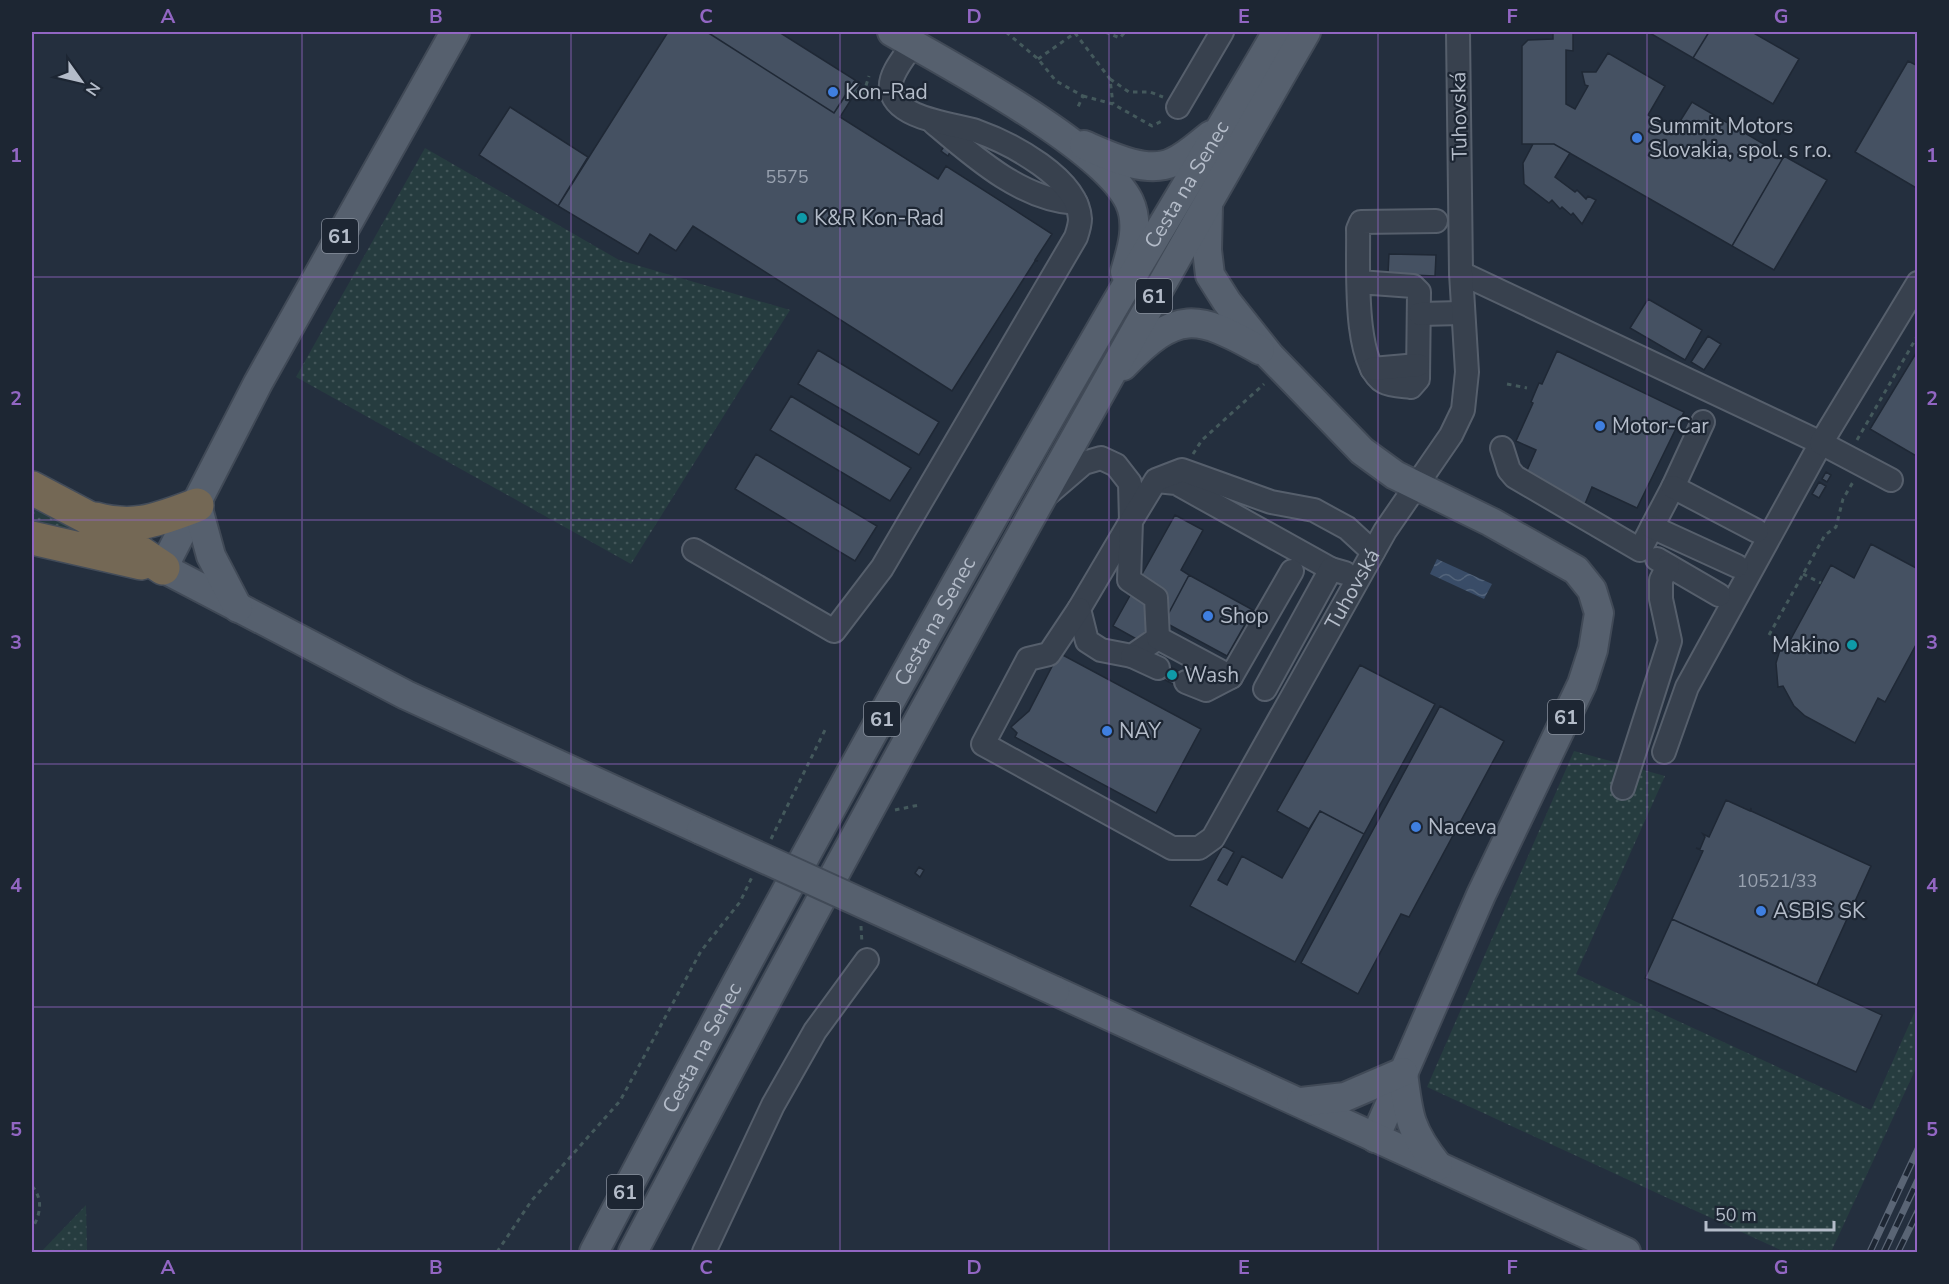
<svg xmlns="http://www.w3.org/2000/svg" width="1949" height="1284" viewBox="0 0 1949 1284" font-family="'Nunito Sans',sans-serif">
	<defs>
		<pattern id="grass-dots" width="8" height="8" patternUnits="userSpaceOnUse" patternTransform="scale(1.5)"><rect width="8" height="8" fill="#263c3f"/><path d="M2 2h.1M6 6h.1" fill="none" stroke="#435659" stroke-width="1.8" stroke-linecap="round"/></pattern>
		<pattern id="water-waves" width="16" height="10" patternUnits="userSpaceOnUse" patternTransform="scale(1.5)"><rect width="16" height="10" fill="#394c67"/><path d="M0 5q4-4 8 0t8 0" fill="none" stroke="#53647b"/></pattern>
	</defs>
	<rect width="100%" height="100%" fill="#242f3e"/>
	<!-- grass -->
	<path fill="url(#grass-dots)" d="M425,148L619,260L790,310L631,564L296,377Z
		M32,504L88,538L32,528Z
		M1574,751L1665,776L1576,974L1871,1110L1917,1007V1066L1831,1252H1785L1427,1087Z
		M86,1205L87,1252H41Z"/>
	<!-- water -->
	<path fill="url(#water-waves)" d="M1437,559L1492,584L1484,599L1430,574Z"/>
	<!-- building -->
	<path fill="#455162" stroke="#1f2835" stroke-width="1.5" d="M668,32H707L834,113L855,81L861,84L840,117L938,179L946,166L1052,234L1035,260L1038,261H1035L952,391L693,226L676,251L650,234L638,254L558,206Z
		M707,32H779L855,80L834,113Z
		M1553,32H1573V51L1566,50V104L1575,109L1588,86L1585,85L1582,72H1596L1608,53L1665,86L1648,115L1674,131L1692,102L1784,156L1732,246L1554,144H1522V46L1528,40L1553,39Z
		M1648,32H1709L1693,58Z
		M1709,32H1752L1799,59L1773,104L1693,58Z
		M1908,61L1918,66V189L1855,152Z
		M510,107L588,157L558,206L479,155Z
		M1533,144H1554L1570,153L1555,177L1575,192L1577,190L1586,199L1588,196L1596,200L1582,224L1573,213L1571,215L1562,207L1560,209L1552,200L1549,203L1524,184L1523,163Z
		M945,145L951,150L948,156L941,151Z
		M1784,156L1827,180L1774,270L1732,246Z
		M1389,254L1436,255L1435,276L1388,274Z
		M1648,299L1702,330L1685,360L1630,328Z
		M1708,336L1721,344L1704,370L1691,362Z
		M818,350L939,422L919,455L798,384Z
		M1918,350V457L1870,429Z
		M1557,351L1684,412L1637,508L1592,487L1585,504L1525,475L1536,450L1516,441L1533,403L1531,402L1539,383L1542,384Z
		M791,396L911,468L890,501L770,430Z
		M756,454L877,526L855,561L735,489Z
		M1826,472L1831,475L1827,482L1822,479Z
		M1819,482L1826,486L1819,498L1812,494Z
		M1175,515L1203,530L1181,570L1189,575L1164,622L1154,617L1140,641L1113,626Z
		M1871,544L1918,569V641L1885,702L1878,698L1855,743L1805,716L1794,706L1783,686L1778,687L1776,663L1782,643L1787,646L1831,565L1854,578Z
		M1189,575L1253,610L1227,656L1164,622Z
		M1059,653L1201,729L1156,813L1015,737L1017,733L1011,727L1029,711Z
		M1161,662L1189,677L1182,689L1154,674Z
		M1360,665L1435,704L1364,834L1320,811L1309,829L1277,811Z
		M1440,706L1504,741L1409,917L1401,914L1358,994L1301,963Z
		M1726,800L1750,811L1751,808V811L1871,866L1817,985L1672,919L1703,851L1696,848L1700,849L1705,837L1703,834L1709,837Z
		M1320,811L1364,834L1295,962L1190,906L1223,846L1234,852L1218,880L1227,885L1242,856L1282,878Z
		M919,867L924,870L920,877L915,873Z
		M1672,919L1882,1015L1856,1072L1645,978Z"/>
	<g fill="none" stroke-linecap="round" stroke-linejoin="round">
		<defs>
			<g id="minor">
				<path d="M1178,107L1222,32"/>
				<path d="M934,123C974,157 1022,200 1076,203"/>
				<path d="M1461,273L1821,443L1687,687L1664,752"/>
				<path d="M1359,282L1413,286L1419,292L1418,379L1411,387C1403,386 1391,386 1384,382C1352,364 1359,262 1358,229L1361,222L1436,221"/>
				<path d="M1420,314L1462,313"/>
				<path d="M1372,369L1418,365"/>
				<path d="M1502,448L1509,470L1515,477L1640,550L1673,487L1703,422"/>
				<path d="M1891,480L1821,443L1918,283"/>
				<path d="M1157,481L1176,483L1331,569"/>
				<path d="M1673,487L1757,531"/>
				<path d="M1049,493L1084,463L1101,458L1116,465L1130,483L1131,521L1079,609L1087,641L1101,650L1132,656L1158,638"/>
				<path d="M1652,527L1737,566"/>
				<path d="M694,550L834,631L882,568L1076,237C1078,231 1080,224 1080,219C1078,178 1010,143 976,131C954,124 893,119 891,88C889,74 906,55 913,44"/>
				<path d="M1657,559L1719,595"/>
				<path d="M1292,571L1231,677L1158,638L1156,598L1129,580L1131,521L1156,480L1182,470L1271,502L1314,510L1347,528L1373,552"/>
				<path id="s1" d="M1079,609L1049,654L1028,659L983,744L1172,848H1199L1213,838L1385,531L1451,435L1463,410L1467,372L1461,273L1458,32"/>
				<path d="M1132,656L1158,668"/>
				<path d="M1186,682L1206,690L1231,677"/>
				<path d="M1265,689L1331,569L1345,573"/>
				<path d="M1623,788L1670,641L1661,599V580L1668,566"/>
				<path d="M704,1252L773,1105L815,1031L867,960"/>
			</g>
			<g id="major">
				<path d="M455,32L258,383L163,568L406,695L701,830"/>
				<path d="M892,32C949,65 1102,146 1129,201C1140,224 1132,249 1125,272"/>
				<path d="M1084,145C1107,155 1147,175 1173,162C1187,156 1199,144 1211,135"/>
				<path d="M1208,206L1207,250L1210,275L1227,302L1270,356L1362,451L1395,475L1491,522L1576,570L1592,590L1599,613L1593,650L1582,684L1481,895L1375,1138"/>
				<path d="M1123,366C1177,310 1196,314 1260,350"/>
				<path d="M197,505L211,556L238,608"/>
				<path d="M1055,991L1626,1252"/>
				<path d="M1403,1072C1408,1116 1410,1131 1438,1166"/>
				<path d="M1301,1102L1345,1097L1403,1072"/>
				<path id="s2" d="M594,1252C760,935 932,620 1112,310C1167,217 1223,125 1277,32"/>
				<path d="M633,1252C849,841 1074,434 1306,32"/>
			</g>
			<path id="highway" d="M32,488L87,517L163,568
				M95,519C136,530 159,519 197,505
				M32,538L141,563"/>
		</defs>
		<!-- minor casing -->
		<use href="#minor" stroke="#565f6c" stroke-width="26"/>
		<!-- major casing -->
		<use href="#major" stroke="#414a57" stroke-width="32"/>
		<!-- highway casing -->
		<use href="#highway" stroke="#434c59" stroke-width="36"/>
		<!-- path -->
		<path stroke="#44595c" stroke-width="3" stroke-dasharray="4.5 4.5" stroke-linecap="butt" d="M1006,32L1038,59L1056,81L1083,96L1077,109
			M1105,32L1120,38L1125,32
			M1038,59L1075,33L1110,79L1113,104
			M1110,79L1129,92H1150L1163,97
			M856,91L863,95L869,76
			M1083,96L1113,104L1152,126L1164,120
			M1507,384L1527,388
			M1857,440L1918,335
			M1193,454L1202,440L1264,384
			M1803,574L1821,583
			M1769,635L1825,535L1836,527L1843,499L1853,482
			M895,810L919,805
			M771,839L825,730
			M861,926L862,944
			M32,1186C44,1200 40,1215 32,1229
			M497,1252L532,1200L620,1101L701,951L740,902L752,877"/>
		<!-- minor -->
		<use href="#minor" stroke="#38414e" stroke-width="22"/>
		<!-- major -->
		<use href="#major" stroke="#56606e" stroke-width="28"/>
		<!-- highway -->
		<use href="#highway" stroke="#746855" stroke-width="33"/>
		<defs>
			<path id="rail" d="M1870,1252L1918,1149
				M1884,1252L1918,1180
				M1898,1252L1918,1211"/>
		</defs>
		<!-- rail casing -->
		<use href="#rail" stroke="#5a6575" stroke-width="7"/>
		<!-- rail -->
		<use href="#rail" stroke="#1d2633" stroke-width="4.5" stroke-dasharray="14" stroke-linecap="butt"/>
		<defs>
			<path id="major-bridge" d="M701,830L1055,991"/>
		</defs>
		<!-- major-bridge casing -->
		<use href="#major-bridge" stroke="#414a57" stroke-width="32" stroke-linecap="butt"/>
		<!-- major-bridge -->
		<use href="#major-bridge" stroke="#56606e" stroke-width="28"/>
	</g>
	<!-- grid -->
	<path fill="none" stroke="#9266c3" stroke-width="1.5" stroke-opacity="0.55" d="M302,32V1252M571,32V1252M840,32V1252M1109,32V1252M1378,32V1252M1647,32V1252M32,277H1918M32,520H1918M32,764H1918M32,1007H1918"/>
	<!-- markers -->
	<g fill="#3f7fe0" stroke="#1d2633" stroke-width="2">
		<circle cx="833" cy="92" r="6"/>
		<circle cx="1637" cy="138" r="6"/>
		<circle cx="1600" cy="426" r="6"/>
		<circle cx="1208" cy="616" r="6"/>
		<circle cx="1107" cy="731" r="6"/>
		<circle cx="1416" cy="827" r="6"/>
		<circle cx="1761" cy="911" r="6"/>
	</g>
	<g fill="#0f9aa8" stroke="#1d2633" stroke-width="2">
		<circle cx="802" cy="218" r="6"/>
		<circle cx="1852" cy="645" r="6"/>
		<circle cx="1172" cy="675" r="6"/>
	</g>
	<g text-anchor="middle" stroke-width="4.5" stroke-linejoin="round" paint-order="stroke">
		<!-- number labels -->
		<g font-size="18" fill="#98a1af">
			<text x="787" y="183">5575</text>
			<text x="1777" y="887">10521/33</text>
		</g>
		<!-- shield labels -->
		<g fill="#1d2633" stroke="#878f9c" stroke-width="1.5">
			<rect x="322" y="219" width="36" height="34" rx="4.5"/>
			<rect x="1136" y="279" width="36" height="34" rx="4.5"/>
			<rect x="1548" y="700" width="36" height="34" rx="4.5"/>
			<rect x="864" y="702" width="36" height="34" rx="4.5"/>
			<rect x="607" y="1175" width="36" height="34" rx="4.5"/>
		</g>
		<g font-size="20" font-weight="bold" fill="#b4bcc9">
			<text x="340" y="243">61</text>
			<text x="1154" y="303">61</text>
			<text x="1566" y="724">61</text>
			<text x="882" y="726">61</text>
			<text x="625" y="1199">61</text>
		</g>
		<!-- poi labels -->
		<g font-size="21" fill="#b4bcc9" stroke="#1d2633" text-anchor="start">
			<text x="845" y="99">Kon-Rad</text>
			<text x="1649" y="133">Summit Motors<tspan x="1649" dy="24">Slovakia, spol. s r.o.</tspan></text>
			<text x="814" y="225">K&amp;R Kon-Rad</text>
			<text x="1612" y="433">Motor-Car</text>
			<text x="1220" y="623">Shop</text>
			<text x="1840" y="652" text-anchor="end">Makino</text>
			<text x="1184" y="682">Wash</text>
			<text x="1119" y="738">NAY</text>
			<text x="1428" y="834">Naceva</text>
			<text x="1773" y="918">ASBIS SK</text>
		</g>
		<!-- street labels -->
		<g font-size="21" fill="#b4bcc9" stroke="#1d2633">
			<text transform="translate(1459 116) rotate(-91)" y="7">Tuhovská</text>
			<text dy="7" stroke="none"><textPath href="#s2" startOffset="1221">Cesta na Senec</textPath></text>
			<text dy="7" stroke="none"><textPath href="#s1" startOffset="717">Tuhovská</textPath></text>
			<text dy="7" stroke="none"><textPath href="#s2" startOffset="717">Cesta na Senec</textPath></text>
			<text dy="7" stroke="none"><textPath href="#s2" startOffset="231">Cesta na Senec</textPath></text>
		</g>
	</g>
	<!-- border -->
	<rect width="1949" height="1284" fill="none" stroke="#1d2633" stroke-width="66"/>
	<!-- north arrow -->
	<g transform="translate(81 81) rotate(124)" stroke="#1d2633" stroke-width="4.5" paint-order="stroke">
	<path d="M0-4.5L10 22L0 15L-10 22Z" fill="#b4bcc9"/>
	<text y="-9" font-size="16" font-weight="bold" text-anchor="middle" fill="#b4bcc9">N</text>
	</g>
	<!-- scale -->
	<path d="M1706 1221v9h128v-9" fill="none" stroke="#b4bcc9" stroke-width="3"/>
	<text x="1715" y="1221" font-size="18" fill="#b4bcc9" stroke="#1d2633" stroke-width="4.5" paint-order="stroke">50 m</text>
	<rect x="33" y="33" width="1883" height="1218" fill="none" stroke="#9266c3" stroke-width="2"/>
	<g font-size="20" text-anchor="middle" font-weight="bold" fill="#9266c3">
		<text x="168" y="23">A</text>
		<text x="436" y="23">B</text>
		<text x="706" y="23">C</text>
		<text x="974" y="23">D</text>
		<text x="1244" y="23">E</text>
		<text x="1512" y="23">F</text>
		<text x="1781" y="23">G</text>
		<text x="16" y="162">1</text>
		<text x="1932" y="162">1</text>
		<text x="16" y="405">2</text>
		<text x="1932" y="405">2</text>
		<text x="16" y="649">3</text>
		<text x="1932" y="649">3</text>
		<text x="16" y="892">4</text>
		<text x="1932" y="892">4</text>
		<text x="16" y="1136">5</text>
		<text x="1932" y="1136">5</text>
		<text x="168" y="1274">A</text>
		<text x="436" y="1274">B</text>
		<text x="706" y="1274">C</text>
		<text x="974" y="1274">D</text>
		<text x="1244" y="1274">E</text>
		<text x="1512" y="1274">F</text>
		<text x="1781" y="1274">G</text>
	</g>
</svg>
